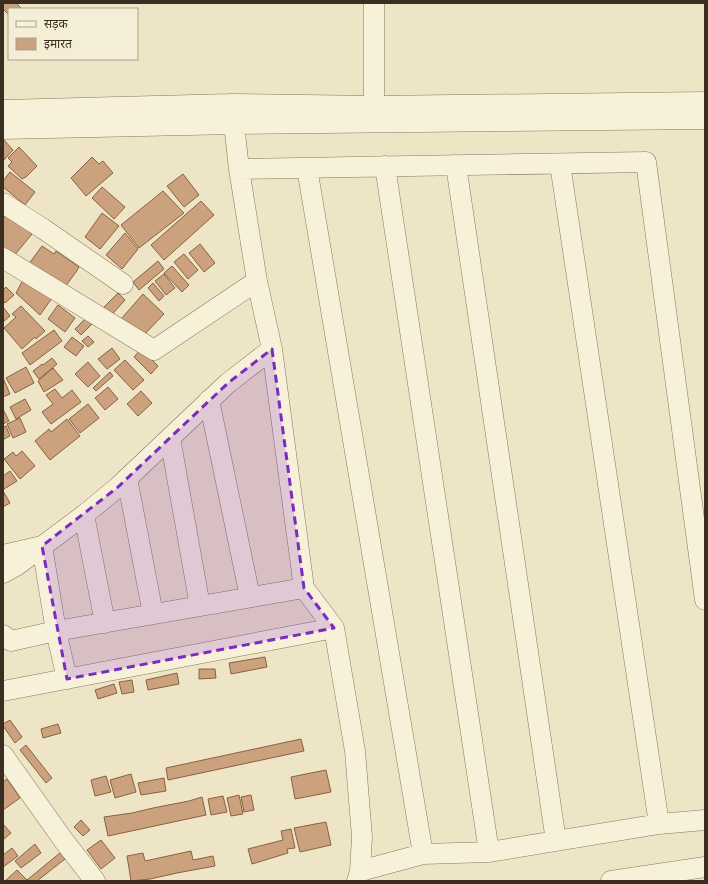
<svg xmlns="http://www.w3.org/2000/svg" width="708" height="884" viewBox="0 0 708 884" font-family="'Playfair Display','Noto Sans Devanagari',serif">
	<rect width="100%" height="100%" fill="#eee4c6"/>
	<!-- building -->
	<path fill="#cba27d" stroke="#886242" d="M3,3H16L22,9H9V15L3,9Z
		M3,139L13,150L3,161Z
		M19,147L37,166L26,177L22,179L8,166L12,162L8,158Z
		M92,157L99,164L103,161L113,173L86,196L71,178Z
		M10,172L35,192L25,205L3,187V181Z
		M183,174L199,195L184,207L167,186Z
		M102,187L125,207L114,219L92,198Z
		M163,191L184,213L139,248L121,225Z
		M201,201L214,215L164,260L151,245Z
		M8,212L32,234L13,257L3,251V218Z
		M102,213L119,226L100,249L85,237Z
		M125,233L138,249L122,269L106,255Z
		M200,244L215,263L204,272L189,253Z
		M42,246L54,254L56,251L79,267L76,272L62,291L28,265Z
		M184,254L198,270L188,279L174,262Z
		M158,261L164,269L139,290L133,282Z
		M172,266L189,285L182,292L164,273Z
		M164,274L175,288L166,295L155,281Z
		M24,278L52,298L40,315L16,293Z
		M153,283L164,296L159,301L148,288Z
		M6,287L14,295L5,303L3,300V290Z
		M118,293L125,300L108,319L100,311Z
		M143,294L164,314L141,338L121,319Z
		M58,305L75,318L65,332L48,319Z
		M21,306L45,331L36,339L35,337L22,349L4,328L16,317L12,314Z
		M3,307L10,316L3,322Z
		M89,315L95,321L81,335L75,329Z
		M54,330L62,341L30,365L22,353Z
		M88,336L94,342L88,347L82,341Z
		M72,337L84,346L76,356L64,347Z
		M112,348L120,359L107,369L98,359Z
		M141,349L158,366L151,374L134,357Z
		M52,358L57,364L39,379L33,371L42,364L43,365Z
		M125,360L144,380L133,390L114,370Z
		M88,362L100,376L88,387L75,374Z
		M26,367L34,383L15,393L6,378Z
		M53,368L63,380L44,392L38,381Z
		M110,372L113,376L96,391L93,388Z
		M3,378L10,394L3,397Z
		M108,387L118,399L105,410L95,398Z
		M55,389L62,398L72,390L81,402L51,424L42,412L53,404L46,395Z
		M141,391L152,403L138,416L127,404Z
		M25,399L31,410L16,419L10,407Z
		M88,404L99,418L80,433L69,419Z
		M3,409L9,421L3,424Z
		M20,418L26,432L13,438L7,424Z
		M67,419L80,436L50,460L35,441L49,429L51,432Z
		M6,426L10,436L4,439L3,437V427Z
		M22,451L35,466L20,479L4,459L13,452L16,456Z
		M10,471L17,481L4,489L3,487V476Z
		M3,491L10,503L3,507Z
		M265,657L267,667L231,674L229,663Z
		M199,669H215L216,678L199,679Z
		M177,673L179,684L148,690L146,680Z
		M132,680L134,692L122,694L119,682Z
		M114,684L117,693L98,699L95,690Z
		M10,720L22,737L15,743L3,726V724Z
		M58,724L61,733L43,738L41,729Z
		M301,739L304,751L168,780L166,768Z
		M26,745L52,778L46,783L20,750Z
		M326,770L331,792L295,799L291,777Z
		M131,774L136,792L115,798L110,780Z
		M106,776L111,792L95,796L91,780Z
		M164,778L166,791L141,795L138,783Z
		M7,779L20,798L3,810V782Z
		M239,795L243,814L231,816L227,798Z
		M251,795L254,810L244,812L241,797Z
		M223,796L227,812L211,815L208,799Z
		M202,797L206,815L108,836L104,817L132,813L153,808L189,801Z
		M81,820L90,830L83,836L74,827Z
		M326,822L331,845L300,852L294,828Z
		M3,824L11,833L3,840Z
		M291,829L295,848L287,849L288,853L252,864L248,849L283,840L281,831Z
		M101,840L115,858L101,869L87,850Z
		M35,844L41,853L21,868L15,861Z
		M12,848L18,856L3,867V855Z
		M191,851L193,860L213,856L215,866L177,873L150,879L131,881L127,856L143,853L145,861Z
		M60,853L65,859L37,881H5L17,870L27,880Z"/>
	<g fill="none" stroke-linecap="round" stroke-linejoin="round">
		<defs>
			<path id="minor" d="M374,3V106
				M231,104L234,124L239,169L257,281L272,349L304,588L334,628L355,751L362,837L360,871L357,881
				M3,110L231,104L374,106L705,102
				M3,129L234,124L705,119
				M560,164L659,824
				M456,165L556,841
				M385,166L489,852
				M307,168L423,854
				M239,169L646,162L705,600
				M3,203L42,228L123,284
				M3,258L154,350L257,281
				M209,400L250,597
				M170,438L200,606
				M127,478L153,614
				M84,515L105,623
				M3,555L42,546L56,631L67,679
				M3,573L16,566L84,515L118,487L228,383L272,349
				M3,635L11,641L56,631L304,588
				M3,691L334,628
				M3,755L64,841L95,881
				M360,871L423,854L489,852L659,824L705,820
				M611,881L705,867"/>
		</defs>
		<!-- minor casing -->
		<use href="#minor" stroke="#89775c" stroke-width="21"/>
		<!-- minor -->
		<use href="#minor" stroke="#f8f1da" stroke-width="20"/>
	</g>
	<!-- marked area -->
	<path fill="#7b2cbf" fill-opacity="0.2" stroke="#7b2cbf" stroke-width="3" stroke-dasharray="8 5" stroke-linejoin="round" d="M272,349L304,588L334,628L67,679L42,546L118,487L228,383Z"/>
	<!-- border -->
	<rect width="708" height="884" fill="none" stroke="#392e20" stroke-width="8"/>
	<!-- legend -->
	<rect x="8" y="8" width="130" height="52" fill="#f5eed6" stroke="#aaa18d"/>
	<rect x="16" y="21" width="20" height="6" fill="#f8f1da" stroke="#aaa18d"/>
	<text x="44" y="28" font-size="12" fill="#392e20">सड़क</text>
	<rect x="16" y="38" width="20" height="12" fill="#cba27d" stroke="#aaa18d"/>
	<text x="44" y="48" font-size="12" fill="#392e20">इमारत</text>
</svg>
